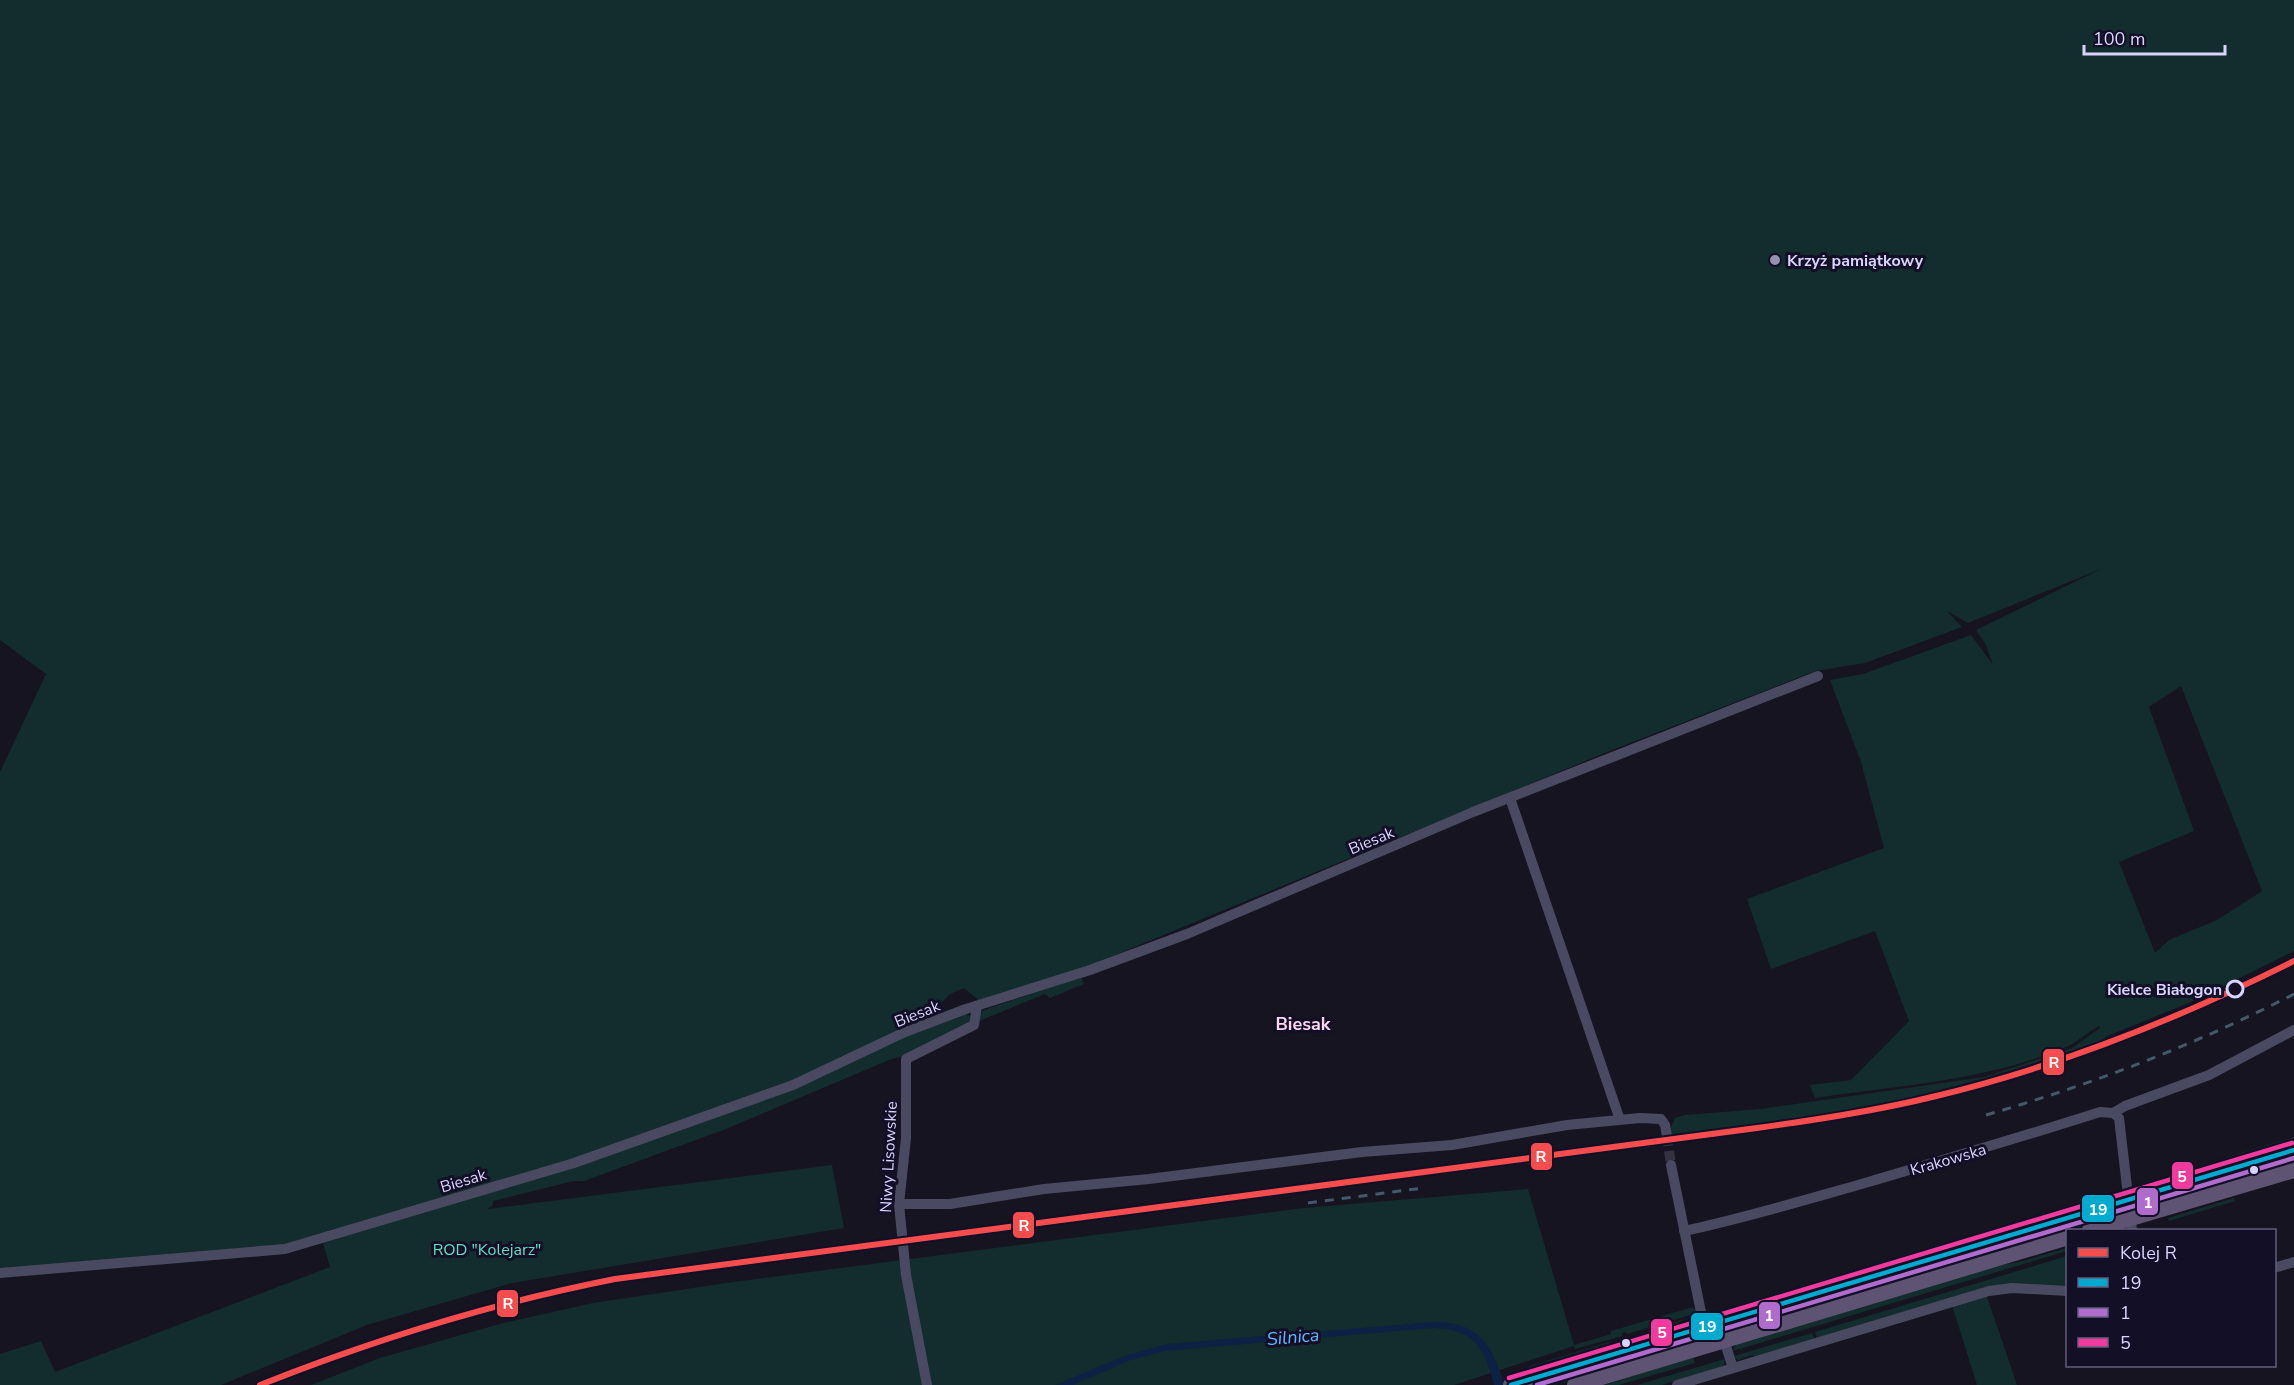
<svg xmlns="http://www.w3.org/2000/svg" width="2294" height="1385" viewBox="0 0 2294 1385" font-family="'Nunito Sans',sans-serif">
	<rect width="100%" height="100%" fill="#161421"/>
	<!-- green -->
	<path fill="#132c2d" fill-rule="evenodd" d="M0,0H2294V951L2191,1002L2105,1037L2106,1043C2041,1064 1975,1084 1908,1099C1828,1116 1747,1125 1667,1136L1675,1118L1685,1115L1760,1109L1984,1077L2072,1048L2100,1028L2099,1026C2088,1032 2079,1041 2068,1046C1988,1081 1900,1085 1815,1098L1810,1085L1851,1080L1909,1021L1875,931L1771,969L1747,899L1884,848L1861,762L1830,680L1863,674L1971,635L1993,665L1986,645L1976,630L2101,569L1968,623L1947,611L1962,627L1865,663L1815,671L1607,752L1086,967L981,1002L964,988L950,994L942,1002L907,1028L813,1072L573,1167L915,1033L966,1014L971,1017L970,1024L907,1055L889,1060L726,1129L584,1181H574L493,1201V1205L488,1209L832,1165L844,1228L512,1283L367,1325L221,1385H0V1354L41,1341L55,1372L330,1267L322,1240L284,1246L0,1269V772L46,674L0,640ZM2181,686L2262,891L2217,920L2169,940L2155,953L2119,862L2194,831L2149,707Z
		M1081,977L1084,984L1050,998L1045,994L979,1021L981,1013L984,1010Z
		M2294,1137V1143L2226,1159L2225,1158Z
		M1528,1189L1574,1345L1611,1334V1331L1693,1307L1697,1313L1627,1334L1626,1332L1622,1333V1336L1575,1349L1574,1346L1454,1385H311L380,1358L503,1323L593,1303L733,1282L1303,1208Z
		M2234,1198L2235,1201L2169,1221L2168,1218Z
		M2100,1216L2014,1243L1968,1261L1696,1343L1693,1336Z
		M2007,1224L2008,1227L1982,1237L1713,1317L1707,1314Z
		M2067,1248V1251L1733,1351L1737,1343L1988,1268L2023,1261Z
		M2067,1256V1288L2017,1285L1817,1339L1815,1332Z
		M1986,1294L2017,1385H1977L1952,1305Z
		M1682,1320L1684,1327L1640,1336L1639,1334Z
		M1812,1333L1815,1340L1756,1358L1752,1355L1738,1360L1734,1356Z
		M1687,1339L1689,1345L1554,1385H1533Z
		M1609,1342L1612,1344L1596,1352L1511,1377L1530,1366Z
		M1693,1356L1695,1363L1619,1385H1605Z
		M1725,1359L1724,1364L1721,1367L1662,1385H1637Z"/>
	<!-- water -->
	<path fill="#0d2144" d="M1434,1322C1479,1322 1493,1345 1504,1385H1494C1485,1349 1475,1329 1433,1328L1164,1351L1128,1361L1073,1385H1055L1127,1355L1167,1344Z"/>
	<g fill="none" stroke-linecap="round" stroke-linejoin="round">
		<!-- minor-tunnel -->
		<path stroke="#333142" stroke-width="10" stroke-dasharray="10 5" stroke-linecap="butt" d="M1667,1136L1671,1165"/>
		<!-- minor -->
		<path stroke="#4a4962" stroke-width="10" d="M1510,798L1620,1120
			M2113,1113L2119,1118L2132,1230
			M1671,1165L1704,1327
			M899,1204H950L1044,1189L1149,1179L1362,1152L1452,1145L1567,1125L1640,1118L1661,1119L1665,1125L1667,1136
			M1684,1231C1745,1218 1805,1200 1865,1183C1943,1160 2022,1137 2100,1112L2113,1113L2125,1106L2209,1075L2294,1030
			M2274,1268L2294,1262
			M0,1273L285,1249L574,1163L793,1085L905,1032L966,1009L1090,970L1187,934L1473,812L1818,676
			M1724,1340L1733,1368
			M927,1385L906,1275L899,1204L906,1138V1059L974,1025L977,1006
			M1677,1385L1989,1291L2012,1288L2068,1291"/>
		<!-- primary -->
		<path stroke="#5e5373" stroke-width="16" d="M2090,1230L2294,1170
			M1511,1385L2294,1150
			M1575,1385L2068,1237"/>
		<!-- rail -->
		<path stroke="#43596b" stroke-width="3" stroke-dasharray="9 8" stroke-linecap="butt" d="M1986,1115C2093,1084 2195,1045 2294,994
			M1308,1203L1423,1188"/>
		<defs>
			<path id="bus-1" d="M1511,1385L2294,1150"/>
			<path id="bus-2" d="M1537,1385L2294,1158"/>
			<path id="bus-3" d="M1509,1378L2292,1143"/>
		</defs>
		<!-- bus-1 casing -->
		<use href="#bus-1" stroke="#130f26" stroke-width="9"/>
		<!-- bus-2 casing -->
		<use href="#bus-2" stroke="#130f26" stroke-width="9"/>
		<!-- bus-3 casing -->
		<use href="#bus-3" stroke="#130f26" stroke-width="9"/>
		<!-- bus-1 -->
		<use href="#bus-1" stroke="#00a9ce" stroke-width="4.5"/>
		<!-- bus-2 -->
		<use href="#bus-2" stroke="#b06ccc" stroke-width="4.5"/>
		<!-- bus-3 -->
		<use href="#bus-3" stroke="#f13a9d" stroke-width="4.5"/>
		<defs>
			<path id="rail-1" d="M260,1385C376,1339 493,1303 615,1279L1757,1128C1816,1120 1875,1111 1932,1097C2059,1067 2178,1019 2294,961"/>
		</defs>
		<!-- rail-1 casing -->
		<use href="#rail-1" stroke="#130f26" stroke-width="10"/>
		<!-- rail-1 -->
		<use href="#rail-1" stroke="#f54d4d" stroke-width="6"/>
	</g>
	<!-- markers -->
	<circle fill="#9591b1" stroke="#130f26" stroke-width="2" cx="1775" cy="260" r="6"/>
	<circle fill="#130f26" stroke="#d9d4ff" stroke-width="3" cx="2235" cy="989" r="8"/>
	<g fill="#d9d4ff" stroke="#130f26" stroke-width="2">
		<circle cx="2254" cy="1170" r="5"/>
		<circle cx="1626" cy="1343" r="5"/>
	</g>
	<g text-anchor="middle" stroke-width="6" stroke-linejoin="round" paint-order="stroke">
		<!-- poi labels -->
		<g font-size="16" font-weight="bold" fill="#d9d4ff" stroke="#130f26" text-anchor="start">
			<text x="1787" y="266">Krzyż pamiątkowy</text>
		</g>
		<!-- street labels -->
		<g font-size="16" fill="#d9d4ff" stroke="#130f26">
			<text transform="translate(1371 840) rotate(-23)" y="6">Biesak</text>
			<text transform="translate(917 1013) rotate(-22)" y="6">Biesak</text>
			<text transform="translate(888 1157) rotate(-87)" y="6">Niwy Lisowskie</text>
			<text transform="translate(1948 1159) rotate(-16)" y="6">Krakowska</text>
			<text transform="translate(463 1180) rotate(-17)" y="6">Biesak</text>
		</g>
		<!-- stop labels -->
		<g font-size="16" font-weight="bold" fill="#d9d4ff" stroke="#130f26" text-anchor="end">
			<text x="2222" y="995">Kielce Białogon</text>
		</g>
		<!-- park labels -->
		<g font-size="16" fill="#5fe0c0" stroke="#130f26">
			<text x="487" y="1255">ROD "Kolejarz"</text>
		</g>
		<!-- neighbourhood labels -->
		<g font-size="18" font-weight="bold" fill="#ffd6f0" stroke="#130f26">
			<text x="1303" y="1030">Biesak</text>
		</g>
		<!-- water labels -->
		<g font-size="18" font-style="italic" fill="#62b6ff" stroke="#130f26">
			<text transform="translate(1293 1337) rotate(-5)" y="6">Silnica</text>
		</g>
	</g>
	<g stroke="#130f26" stroke-width="2">
		<rect x="2042" y="1048" width="23" height="28" rx="6" fill="#f54d4d"/>
		<rect x="1530" y="1142" width="23" height="29" rx="6" fill="#f54d4d"/>
		<rect x="2171" y="1161" width="23" height="29" rx="6" fill="#f13a9d"/>
		<rect x="2136" y="1187" width="23" height="29" rx="6" fill="#b06ccc"/>
		<rect x="2081" y="1194" width="34" height="29" rx="6" fill="#00a9ce"/>
		<rect x="1012" y="1211" width="23" height="28" rx="6" fill="#f54d4d"/>
		<rect x="496" y="1289" width="23" height="29" rx="6" fill="#f54d4d"/>
		<rect x="1758" y="1301" width="23" height="29" rx="6" fill="#b06ccc"/>
		<rect x="1690" y="1312" width="34" height="29" rx="6" fill="#00a9ce"/>
		<rect x="1650" y="1318" width="23" height="29" rx="6" fill="#f13a9d"/>
	</g>
	<g font-size="16" text-anchor="middle" font-weight="bold" fill="#fff">
		<text x="2054" y="1068">R</text>
		<text x="1541" y="1162">R</text>
		<text x="2182" y="1182">5</text>
		<text x="2148" y="1208">1</text>
		<text x="2098" y="1215">19</text>
		<text x="1024" y="1231">R</text>
		<text x="508" y="1309">R</text>
		<text x="1769" y="1321">1</text>
		<text x="1707" y="1332">19</text>
		<text x="1662" y="1338">5</text>
	</g>
	<!-- legend -->
	<rect x="2066" y="1229" width="210" height="138" fill="#130f26" stroke="#625e7d" stroke-width="1.5"/>
	<rect x="2078" y="1248" width="30" height="9" fill="#f54d4d" stroke="#625e7d" stroke-width="1.5"/>
	<text x="2120" y="1259" font-size="18" fill="#d9d4ff">Kolej R</text>
	<rect x="2078" y="1278" width="30" height="9" fill="#00a9ce" stroke="#625e7d" stroke-width="1.5"/>
	<text x="2120" y="1289" font-size="18" fill="#d9d4ff">19</text>
	<rect x="2078" y="1308" width="30" height="9" fill="#b06ccc" stroke="#625e7d" stroke-width="1.5"/>
	<text x="2120" y="1319" font-size="18" fill="#d9d4ff">1</text>
	<rect x="2078" y="1338" width="30" height="9" fill="#f13a9d" stroke="#625e7d" stroke-width="1.5"/>
	<text x="2120" y="1349" font-size="18" fill="#d9d4ff">5</text>
	<!-- scale -->
	<path d="M2084 45v9h141v-9" fill="none" stroke="#d9d4ff" stroke-width="3"/>
	<text x="2093" y="45" font-size="18" fill="#d9d4ff" stroke="#130f26" stroke-width="4.5" paint-order="stroke">100 m</text>
</svg>
